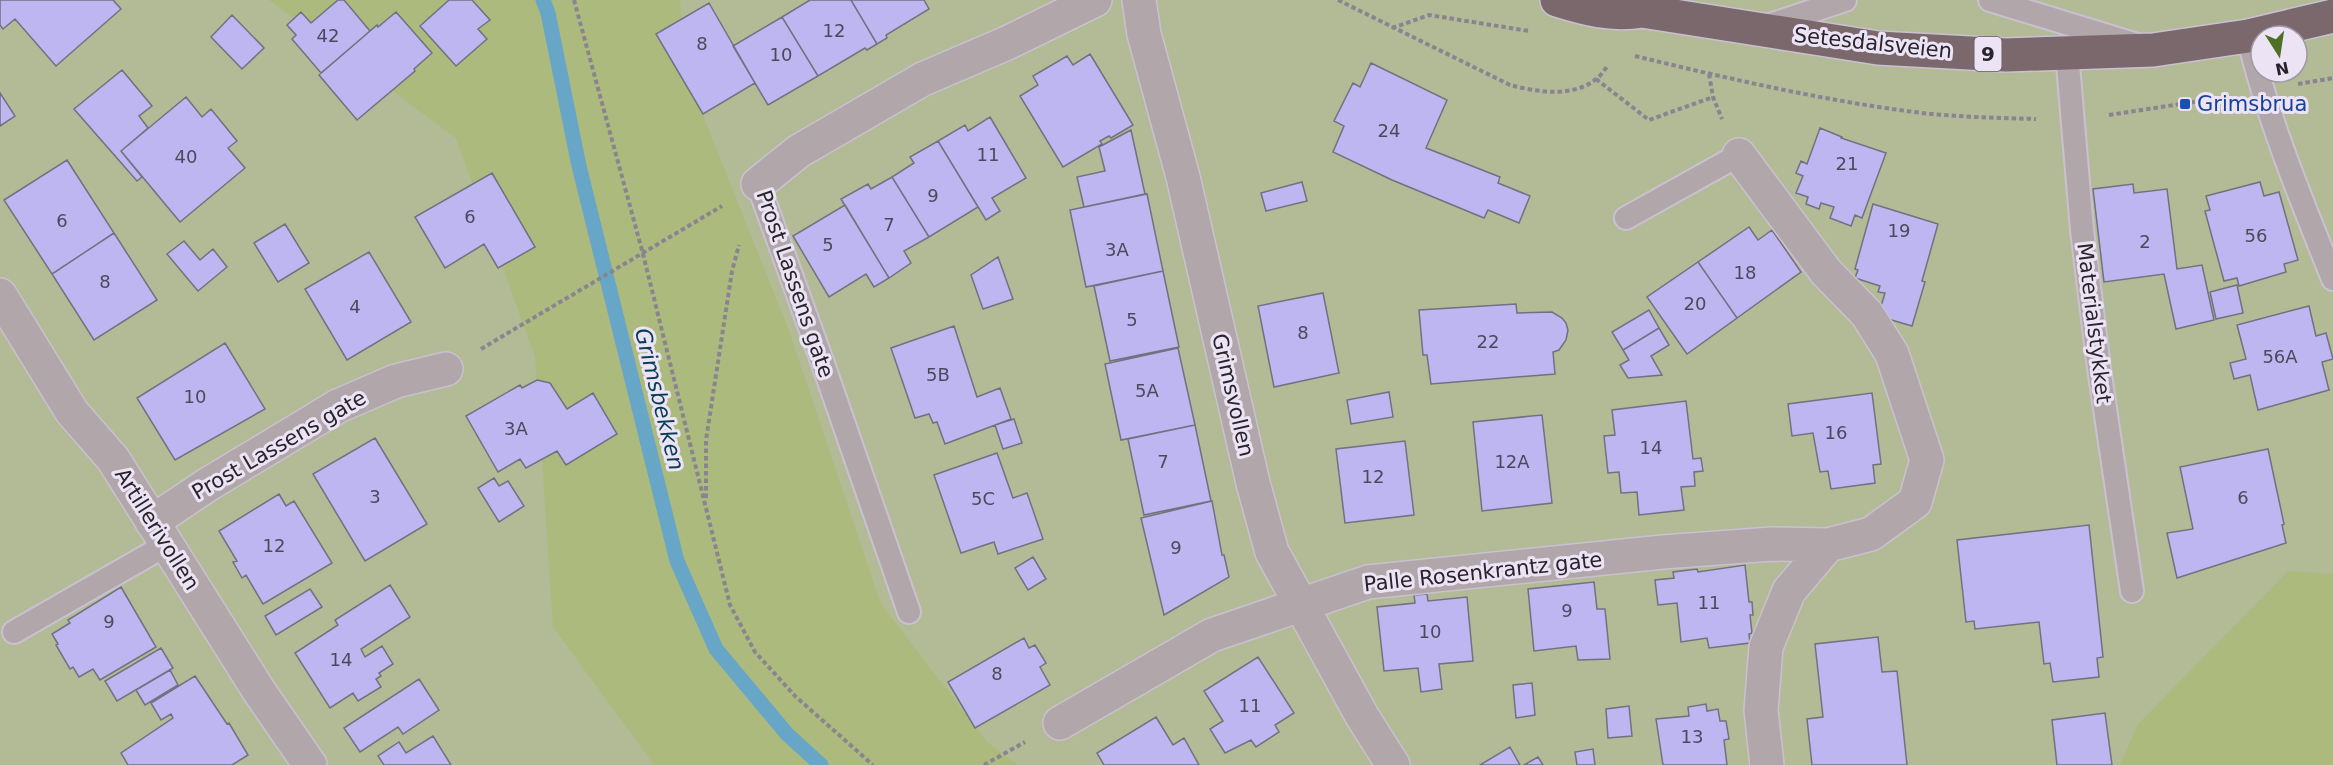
<svg xmlns="http://www.w3.org/2000/svg" width="2333" height="765" viewBox="0 0 2333 765" font-family="'DejaVu Sans',sans-serif">
	<rect width="100%" height="100%" fill="#ece3f5"/>
	<!-- green -->
	<path fill="#b2bb96" fill-rule="evenodd" d="M0,0H2333V765H0ZM2261,36H2297V72H2261Z"/>
	<!-- forest -->
	<path fill="#adba7e" d="M269,0H680L685,70L788,328L881,604L987,742L1018,765H654L553,627L535,357L456,138Z
		M2288,571L2333,574V765H2120L2138,724Z"/>
	<g fill="none" stroke-linecap="round" stroke-linejoin="round">
		<!-- stream -->
		<path stroke="#67a6c7" stroke-width="15" d="M543,0L548,13L579,166L677,561L716,649L787,734L821,765"/>
	</g>
	<!-- building -->
	<path fill="#beb6f0" stroke="#727081" stroke-width="1.5" d="M0,0H113L121,9L56,66L15,19L3,29L0,25Z
		M338,0H344L370,31L321,73L292,39L296,35L287,25L301,12L311,23Z
		M449,0H472L490,20L478,29L487,39L456,66L420,26Z
		M810,0H851L877,44L867,50L865,48L818,76L782,17Z
		M851,0H924L929,9L886,35L887,38L877,44Z
		M709,3L755,83L703,114L656,34Z
		M396,12L432,53L414,69L415,71L357,120L319,75L377,25L378,27Z
		M232,15L264,48L242,69L211,37Z
		M782,17L818,76L768,105L733,46Z
		M1090,54L1133,125L1111,138L1109,136L1100,141L1102,144L1063,167L1020,96L1038,85L1033,76L1067,56L1073,65Z
		M1371,63L1447,100L1426,148L1500,177L1498,183L1530,196L1519,223L1488,210L1484,218L1392,180L1333,152L1344,126L1334,121L1353,83L1360,87Z
		M122,70L152,106L139,116L148,128L121,151L142,177L137,181L74,109Z
		M0,93L15,116L0,126Z
		M186,97L202,117L211,109L237,141L228,148L245,168L180,222L121,151Z
		M990,117L1026,178L992,198L1000,211L986,220L938,141L965,125L968,131Z
		M1820,128L1842,137L1841,138L1886,153L1862,218L1855,215L1851,226L1830,218L1834,207L1821,203L1819,209L1806,204L1808,197L1796,193L1803,176L1796,173L1801,161L1807,164Z
		M1131,130L1145,194L1084,207L1077,177L1105,171L1099,147Z
		M938,141L978,207L929,237L892,177L914,163L910,157Z
		M67,160L114,233L52,274L4,200Z
		M492,173L535,247L498,268L484,244L445,268L415,217Z
		M892,177L929,237L904,251L911,263L889,278L841,199L868,184L871,189Z
		M1302,182L1307,201L1266,211L1261,193Z
		M2260,182L2264,196L2279,192L2298,260L2284,264L2286,272L2239,286L2237,278L2224,281L2205,211L2210,210L2206,196Z
		M2133,184L2134,193L2167,189L2177,269L2202,265L2214,320L2176,329L2164,274L2104,282L2093,189Z
		M1147,194L1163,271L1086,287L1070,210Z
		M1873,204L1938,224L1922,281L1925,282L1912,326L1878,316L1885,293L1878,292L1880,286L1855,278L1858,270L1855,269Z
		M845,205L889,278L874,287L866,274L829,297L793,236Z
		M285,224L309,263L278,282L254,243Z
		M1749,227L1758,240L1772,230L1801,272L1737,318L1698,262Z
		M114,233L157,300L94,340L52,274Z
		M184,241L200,260L213,249L227,267L198,291L167,254Z
		M369,252L411,322L347,360L305,289Z
		M998,257L1013,299L983,309L971,275Z
		M1698,262L1737,318L1687,354L1647,297Z
		M1163,271L1179,347L1110,361L1094,286Z
		M2237,285L2243,313L2216,319L2210,292Z
		M1323,293L1339,373L1274,387L1258,306Z
		M1516,304L1517,313L1552,312L1562,318L1566,323L1568,330L1566,340L1559,350L1553,352L1555,374L1431,384L1427,355H1423L1419,310Z
		M2309,306L2316,336L2326,333L2333,359L2322,362L2329,390L2258,410L2250,375L2234,379L2230,363L2246,359L2237,325Z
		M1649,310L1659,328L1623,350L1612,332Z
		M954,326L977,397L1000,388L1011,419L945,444L937,422L933,423L929,414L915,418L891,348Z
		M1659,328L1669,345L1651,356L1662,375L1628,378L1620,365L1629,360L1623,350Z
		M225,343L265,409L175,460L137,398Z
		M1178,348L1195,425L1121,440L1105,364Z
		M537,380L550,383L567,409L593,393L617,434L566,465L557,451L526,468L520,459L498,472L466,416L520,385L522,388Z
		M1389,392L1393,417L1351,424L1347,400Z
		M1872,393L1881,464L1873,465L1875,483L1831,489L1828,471L1820,472L1813,433L1792,436L1788,404Z
		M1686,401L1693,459L1701,458L1703,471L1694,472L1695,486L1681,487L1684,510L1639,515L1637,492L1621,493L1619,472L1608,473L1604,436L1615,435L1612,410Z
		M1542,415L1552,503L1482,511L1473,422Z
		M1014,419L1022,443L1003,449L995,425Z
		M1195,425L1211,501L1144,515L1128,439Z
		M375,438L427,524L365,561L313,474Z
		M1405,441L1414,515L1345,523L1336,449Z
		M2268,449L2284,524L2282,525L2286,543L2177,578L2167,533L2193,529L2180,467Z
		M997,453L1013,498L1027,493L1043,539L998,554L994,542L961,553L934,475Z
		M494,478L499,486L508,481L524,506L499,522L478,488Z
		M279,494L286,506L294,501L332,563L263,604L246,575L242,578L233,562L237,561L219,531Z
		M1212,501L1222,555H1224L1229,577L1164,615L1141,518Z
		M2089,525L2103,657L2097,658L2099,677L2053,682L2050,663L2044,664L2039,622L1975,629L1974,621L1966,622L1957,540Z
		M1033,557L1046,579L1028,590L1015,568Z
		M1745,565L1749,602H1752L1753,615H1750L1752,633L1749,634L1750,643L1709,648L1707,638L1681,642L1677,603L1658,605L1655,580L1674,578L1673,572L1697,569L1698,572Z
		M1594,582L1597,609H1605L1610,659L1578,660L1576,646L1534,651L1528,589Z
		M390,585L410,617L361,649L365,657L382,646L393,664L379,673L381,676L376,679L381,687L358,701L353,693L330,708L295,653L338,625L335,620Z
		M121,587L156,647L100,680L93,669L79,677L73,667L70,669L56,645L58,644L52,634L70,623L68,620Z
		M310,589L322,607L276,635L265,616Z
		M1427,594L1428,601L1467,597L1473,661L1439,664L1442,689L1421,692L1418,668L1384,671L1377,607L1415,603L1414,595Z
		M1878,637L1882,672L1897,671L1907,765H1812L1807,719L1823,717L1815,644Z
		M1024,638L1029,648L1035,645L1046,663L1040,667L1050,685L975,728L948,682Z
		M161,648L173,668L117,701L105,681Z
		M1258,657L1294,713L1275,725L1279,732L1256,747L1251,740L1225,753L1210,729L1223,721L1204,691Z
		M170,670L178,685L145,705L136,690Z
		M195,676L227,724L229,723L248,755L232,765H128L121,753L173,718L171,714L161,720L151,703Z
		M419,679L439,710L403,734L398,727L360,752L344,728Z
		M1532,683L1535,715L1516,718L1513,685Z
		M1706,704L1707,711L1718,709L1720,721H1726L1729,739L1724,740L1727,765H1663L1656,719L1689,716L1688,707Z
		M1629,706L1632,736L1608,738L1606,709Z
		M2105,713L2112,765H2057L2052,720Z
		M1156,717L1173,745L1184,738L1199,765H1104L1097,753Z
		M433,736L451,765H384L378,756L399,742L406,753Z
		M1510,747L1520,765H1480Z
		M1593,749L1595,765H1577L1575,752Z
		M1538,757L1543,765H1524Z"/>
	<g fill="none" stroke-linecap="round" stroke-linejoin="round">
		<defs>
			<path id="service" d="M1990,0L2134,44
				M1764,27L1845,0
				M2248,36C2268,120 2301,199 2333,279
				M2067,53L2082,230L2099,368L2132,591
				M758,184L821,358L909,612
				M1626,218L1739,155
				M14,632L166,545"/>
			<path id="minor" d="M1139,0L1144,34L1183,177L1253,483L1272,552L1362,716L1393,765
				M758,184L799,151L923,79L1007,43L1095,0
				M0,295L72,412L113,459L259,691L310,765
				M152,522L207,485L338,406L396,381L446,369
				M1060,723L1212,635L1368,582L1663,552L1772,544L1828,545L1871,534L1915,502L1927,460L1892,354L1867,314L1826,272L1739,155
				M1767,765L1761,710L1766,647L1789,591L1828,545"/>
			<path id="trunk" d="M1557,0C1586,9 1611,16 1642,11L1878,48L2006,55L2153,50L2248,36L2333,16"/>
		</defs>
		<!-- service casing -->
		<use href="#service" stroke="#c9c1d1" stroke-width="26"/>
		<!-- minor casing -->
		<use href="#minor" stroke="#c9c1d1" stroke-width="36"/>
		<!-- trunk casing -->
		<use href="#trunk" stroke="#c9c1d1" stroke-width="36"/>
		<!-- path -->
		<path stroke="#8a8490" stroke-width="4" stroke-dasharray="4.5 3" stroke-linecap="butt" d="M574,0L643,254L730,605L755,652L796,697L873,765
			M1338,0L1510,85C1537,92 1573,98 1596,79C1601,76 1605,69 1608,65
			M1392,28L1429,15L1529,31
			M1635,56C1730,79 1825,101 1922,113C1959,117 1998,118 2036,119
			M1709,74L1713,97L1722,119
			M1596,79L1649,120L1713,97
			M2298,84L2333,78
			M2109,115L2226,97
			M481,349L722,206
			M706,498V440L732,271L739,245
			M984,765L1025,742"/>
		<!-- service -->
		<use href="#service" stroke="#b1a7aa" stroke-width="22"/>
		<!-- minor -->
		<use href="#minor" stroke="#b1a7aa" stroke-width="33"/>
		<!-- trunk -->
		<use href="#trunk" stroke="#7a686d" stroke-width="33"/>
	</g>
	<!-- markers -->
	<rect fill="#1a4fb4" stroke="#ece3f5" stroke-width="2" x="2179" y="98" width="12" height="12" rx="3"/>
	<g text-anchor="middle" stroke-width="6" stroke-linejoin="round" paint-order="stroke">
		<!-- number labels -->
		<g font-size="18" fill="#4e485c">
			<text x="834" y="37">12</text>
			<text x="328" y="42">42</text>
			<text x="702" y="50">8</text>
			<text x="781" y="61">10</text>
			<text x="1389" y="137">24</text>
			<text x="988" y="161">11</text>
			<text x="186" y="163">40</text>
			<text x="1847" y="170">21</text>
			<text x="933" y="202">9</text>
			<text x="470" y="223">6</text>
			<text x="62" y="227">6</text>
			<text x="889" y="231">7</text>
			<text x="1899" y="237">19</text>
			<text x="2256" y="242">56</text>
			<text x="2145" y="248">2</text>
			<text x="828" y="251">5</text>
			<text x="1117" y="256">3A</text>
			<text x="1745" y="279">18</text>
			<text x="105" y="288">8</text>
			<text x="1695" y="310">20</text>
			<text x="355" y="313">4</text>
			<text x="1132" y="326">5</text>
			<text x="1303" y="339">8</text>
			<text x="1488" y="348">22</text>
			<text x="2280" y="363">56A</text>
			<text x="938" y="381">5B</text>
			<text x="1147" y="397">5A</text>
			<text x="195" y="403">10</text>
			<text x="516" y="435">3A</text>
			<text x="1836" y="439">16</text>
			<text x="1651" y="454">14</text>
			<text x="1163" y="468">7</text>
			<text x="1512" y="468">12A</text>
			<text x="1373" y="483">12</text>
			<text x="375" y="503">3</text>
			<text x="2243" y="504">6</text>
			<text x="983" y="505">5C</text>
			<text x="274" y="552">12</text>
			<text x="1176" y="554">9</text>
			<text x="1709" y="609">11</text>
			<text x="1567" y="617">9</text>
			<text x="109" y="628">9</text>
			<text x="1430" y="638">10</text>
			<text x="341" y="666">14</text>
			<text x="997" y="680">8</text>
			<text x="1250" y="712">11</text>
			<text x="1692" y="743">13</text>
		</g>
		<!-- shield labels -->
		<rect fill="#ece3f5" stroke="#635d68" stroke-width="1.5" x="1974.5" y="37" width="27" height="34" rx="4.5"/>
		<g font-size="20" font-weight="bold" fill="#28242b">
			<text x="1988" y="61">9</text>
		</g>
		<!-- street labels -->
		<g font-size="21" fill="#28242b" stroke="#ece3f5">
			<text transform="translate(1873 43) rotate(6)" y="7">Setesdalsveien</text>
			<text transform="translate(795 284) rotate(71)" y="7">Prost Lassens gate</text>
			<text transform="translate(2094 323) rotate(83)" y="7">Materialstykket</text>
			<text transform="translate(1233 395) rotate(77)" y="7">Grimsvollen</text>
			<text transform="translate(279 445) rotate(-30)" y="7">Prost Lassens gate</text>
			<text transform="translate(157 529) rotate(58)" y="7">Artillerivollen</text>
			<text transform="translate(1483 572) rotate(-6)" y="7">Palle Rosenkrantz gate</text>
		</g>
		<!-- transit labels -->
		<g font-size="21" fill="#164399" stroke="#ece3f5" text-anchor="start">
			<text x="2197" y="111">Grimsbrua</text>
		</g>
		<!-- water labels -->
		<g font-size="22" font-style="italic" fill="#063e55" stroke="#ece3f5">
			<text transform="translate(660 399) rotate(76)" y="8">Grimsbekken</text>
		</g>
	</g>
	<!-- north arrow -->
	<g transform="translate(2279 54) rotate(168)"><circle r="28" fill="#ece3f5" stroke="#9e97a4" stroke-width="1.5"/>
	<path d="M0-4.5L10 22L0 15L-10 22Z" fill="#4e6f26"/>
	<text y="-9" font-size="16" font-weight="bold" text-anchor="middle" fill="#28242b">N</text>
	</g>
</svg>
